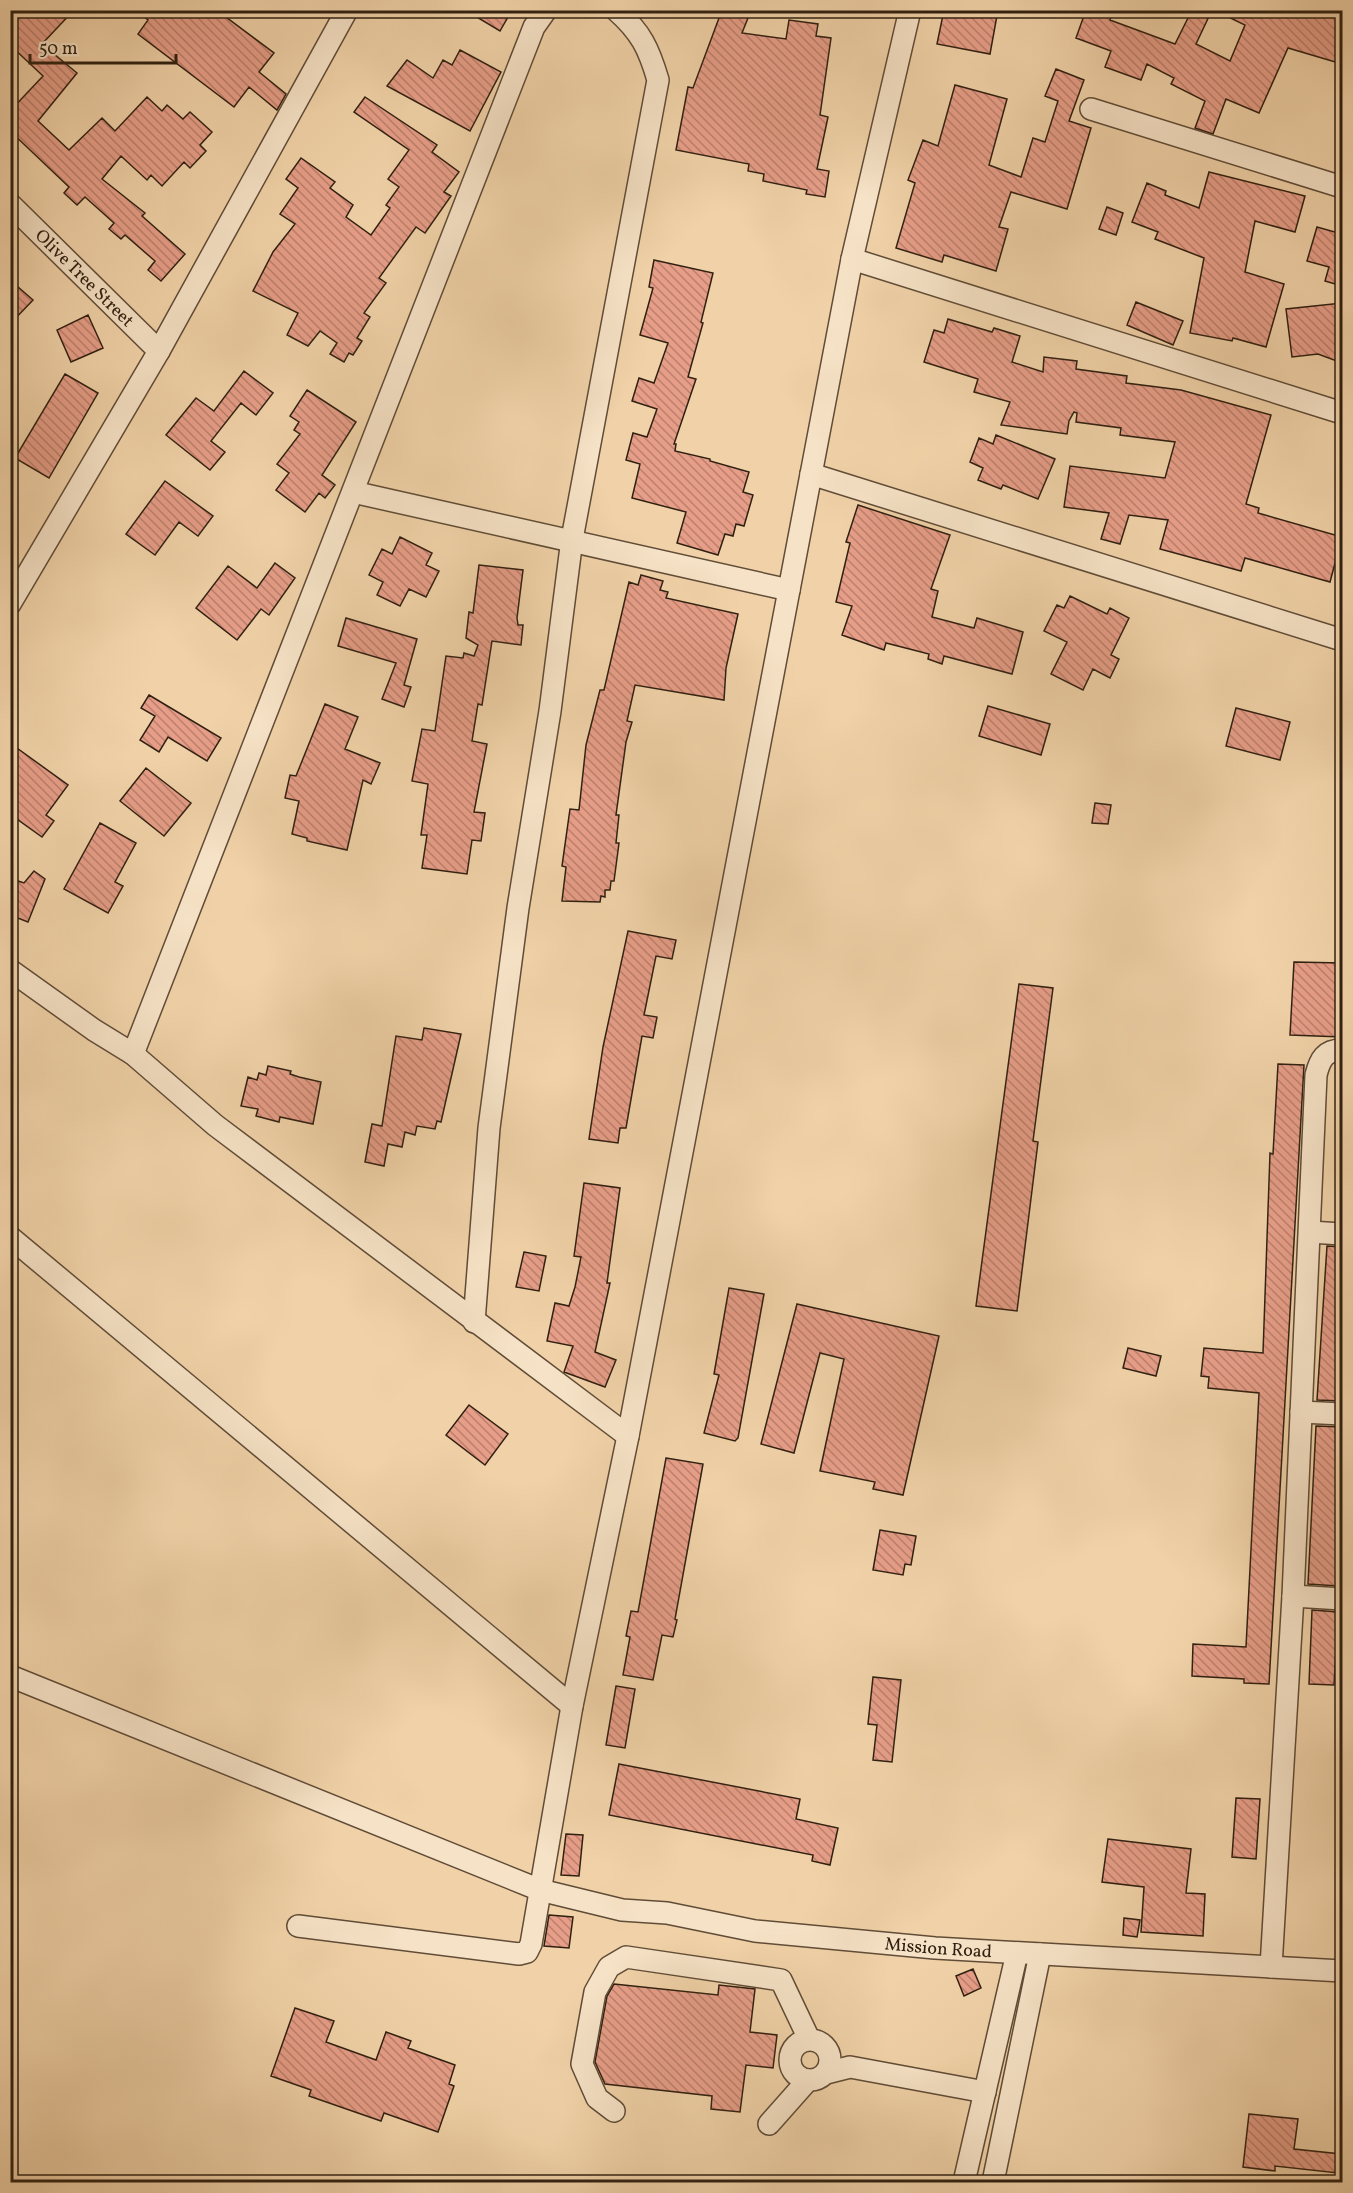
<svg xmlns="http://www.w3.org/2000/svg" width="1353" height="2193" viewBox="0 0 1353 2193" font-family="Vollkorn,serif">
	<defs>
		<pattern id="building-back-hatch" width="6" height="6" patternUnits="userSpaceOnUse" patternTransform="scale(1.5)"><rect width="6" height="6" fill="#e79e88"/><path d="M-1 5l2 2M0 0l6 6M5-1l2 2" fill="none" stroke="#bc806e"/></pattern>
	</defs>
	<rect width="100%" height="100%" fill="#f1d2a8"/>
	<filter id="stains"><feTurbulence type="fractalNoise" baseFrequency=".00333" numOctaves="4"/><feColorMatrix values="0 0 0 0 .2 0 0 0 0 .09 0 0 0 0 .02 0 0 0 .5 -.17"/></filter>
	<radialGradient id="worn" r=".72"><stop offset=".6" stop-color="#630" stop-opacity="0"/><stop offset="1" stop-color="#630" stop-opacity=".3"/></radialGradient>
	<!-- building -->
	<path fill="url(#building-back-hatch)" stroke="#302011" stroke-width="1.5" d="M19,10H74L42,44L77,73L38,121L69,150L102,118L115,131L147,97L162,111L167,105L183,119L190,112L212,132L200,145L206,151L190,168L184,162L162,186L151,175L147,180L121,156L102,179L145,213L142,216L185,254L161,281L148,270L155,261L125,235L121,239L109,229L114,223L85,197L77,205L64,193L69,187L10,131V111L43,76L10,45V19Z
		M136,10H231L226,17L274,53L259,72L286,94L277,110L249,87L234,107L138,34L148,20Z
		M465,10H512L500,31Z
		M722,10L748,18L742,33L786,39L789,20L818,24L816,36L831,38L820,115L828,117L817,169L829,171L825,197L806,194L807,190L763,181L764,174L748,171L749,164L676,150L688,87L693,88Z
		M944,10H998L990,54L937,44Z
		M1086,10H1114L1110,20L1175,44L1192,10H1212L1196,44L1230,61L1245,25L1214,10H1342V64L1288,48L1259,113L1226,99L1213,134L1195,128L1205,101L1171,84L1174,78L1147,64L1141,80L1105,67L1111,51L1076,38Z
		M460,50L501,72L470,131L387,86L407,60L433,78L443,60L452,65Z
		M1056,69L1084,80L1069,121L1091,128L1067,209L1011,192L999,227L1008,229L996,271L944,255L942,262L896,248L915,183L908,180L923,140L938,146L955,85L1007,99L989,165L1021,177L1033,138L1045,142L1058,101L1045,96Z
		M365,97L437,145L432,152L459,172L444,192L451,196L425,233L416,227L379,278L386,283L364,313L370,317L357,338L362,341L353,355L349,353L344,362L330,354L337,343L320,331L308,346L287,335L298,313L253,291L273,252L295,224L280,214L298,188L286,179L301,158L335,182L330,188L353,205L346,217L371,235L390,208L386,205L399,187L388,179L409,150L354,112Z
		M1209,172L1305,196L1295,232L1255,221L1245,272L1284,284L1266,347L1233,338L1232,341L1190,333L1204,258L1155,239L1158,232L1132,222L1147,183L1166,191L1165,195L1199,208Z
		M1107,207L1123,213L1116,235L1099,229Z
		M1317,227L1342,234V286L1325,281L1329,267L1307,261Z
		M654,260L713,273L701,322L703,323L688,377L696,379L674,444H676L675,451L710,459V461L749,472L743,492L753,495L744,526L736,524L733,536L725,534L718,555L677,543L686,512L632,498L640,464L626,460L633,433L647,437L657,409L632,401L639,378L654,383L668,343L640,335L653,288L649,287Z
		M10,280L33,300L10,324Z
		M1136,302L1183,321L1173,345L1127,325Z
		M1342,303V363L1318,354L1292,357L1286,309Z
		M88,315L103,348L71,362L57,330Z
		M948,319L992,332L994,328L1020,336L1012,362L1043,372L1044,357L1077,361L1076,369L1127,376L1126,383L1181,390L1271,415L1246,504L1259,508L1258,513L1342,537L1330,582L1245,558L1241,571L1160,549L1168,520L1129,515L1120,544L1101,539L1109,513L1064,507L1070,466L1165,478L1175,442L1120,435L1121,428L1076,422L1077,413L1074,412L1069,421L1067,434L1001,425L1010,402L974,392L978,379L924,362L934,330L944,333Z
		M244,371L273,393L256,415L241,403L211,441L225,452L210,470L166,435L196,398L214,411Z
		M65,374L98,393L49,478L15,458Z
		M307,390L356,422L322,475L335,485L325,498L319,493L305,512L276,490L289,473L277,464L300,434L294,430L299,422L290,416Z
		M996,435L1055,459L1038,499L1003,485L1001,489L978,480L983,468L970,462L979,438L993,444Z
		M165,481L213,516L198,536L179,522L155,555L126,534Z
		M858,505L950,535L931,589L938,591L932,617L974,628L977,618L1023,632L1012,674L944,656L942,664L928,659L929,654L886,643L884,650L842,635L852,606L836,602L850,543L846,542Z
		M400,537L432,553L426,565L439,571L426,597L409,589L400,606L377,595L383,582L369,575L382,549L392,554Z
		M275,563L295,578L269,615L261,609L237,640L196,608L228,566L257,588Z
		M479,565L523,570L517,618L518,625H523L521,645L492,641L482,705L478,704L472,741L487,744L474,812L485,813L481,841L472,840L467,874L422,868L427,835H421L428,784L412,781L422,729L435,731L446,656L463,658L464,653L474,656L478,645L466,638L469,612L473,613Z
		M641,575L663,581L660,590L668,592L666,598L738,614L726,668L724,700L635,685L627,721L632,722L626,742L616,815H619L616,843H619L614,881H611L610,890H605V897L601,896L600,902L562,901L566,867L562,866L570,809L579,810L586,745L600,690H604L629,582L638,585Z
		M1070,596L1107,614L1110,608L1129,618L1111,655L1119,659L1110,678L1093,669L1083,690L1051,674L1067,642L1044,631L1057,605L1064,608Z
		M346,618L417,639L404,685L411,687L404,707L382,699L396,663L338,646Z
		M149,695L221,738L207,761L168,737L159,752L140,740L155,716L141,708Z
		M325,704L358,717L345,749L380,763L371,784L363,780L347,850L307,841V838L292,834L299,801L285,798L290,775L296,776Z
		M988,706L1050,724L1041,755L979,736Z
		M1236,708L1290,722L1280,760L1226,746Z
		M10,743L68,785L46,815L54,821L42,837L10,814Z
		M146,768L191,803L164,836L120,801Z
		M1095,803L1111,805L1108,824L1092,823Z
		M100,823L136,843L115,882L123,886L108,913L64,889Z
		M34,871L45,879L28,922L10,915V900L18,881L24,883Z
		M628,931L676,940L672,959L656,956L644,1015L657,1017L653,1038L642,1036L626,1128H620L618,1143L589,1139L603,1047Z
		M1294,962L1342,963V1037L1290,1035Z
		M1019,984L1053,988L1033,1141L1038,1142L1017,1311L976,1306Z
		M424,1028L461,1034L441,1122L437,1121L435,1129L417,1126L415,1135L405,1132L402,1147L388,1144L384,1166L365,1162L372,1124L382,1126L396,1036L422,1040Z
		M1278,1064L1304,1065L1269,1684L1244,1683V1679L1192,1676L1193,1644L1246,1647L1259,1393L1208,1388L1209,1377L1201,1376L1204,1348L1263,1353L1270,1153L1273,1154Z
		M268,1066L291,1071L290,1074L299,1077L321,1082L313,1124L280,1117L279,1122L256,1116L258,1109L241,1106L248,1077L257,1080L259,1073L266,1075Z
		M584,1183L620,1188L607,1283H610L595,1352L616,1360L605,1387L564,1372L573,1346L547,1341L555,1303L569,1306L575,1287L581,1257L574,1256Z
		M1327,1246L1342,1247V1401L1317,1400Z
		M524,1252L546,1256L539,1291L516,1287Z
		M729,1288L764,1294L738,1438L735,1441L704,1433L719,1375L714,1374Z
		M797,1304L939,1336L903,1495L873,1489L875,1482L820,1471L844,1359L820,1353L794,1453L761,1444Z
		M1128,1348L1161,1356L1156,1376L1123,1368Z
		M469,1405L508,1434L485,1465L446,1435Z
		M1316,1426L1342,1427V1516L1338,1586L1308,1584Z
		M666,1458L703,1464L675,1619L677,1620L673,1637L662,1635L653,1680L623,1675L630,1637L626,1636L631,1611L638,1612Z
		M880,1530L916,1536L911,1565L905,1564L903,1575L873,1570Z
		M1312,1610L1338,1612L1334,1685L1309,1684Z
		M873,1677L901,1680L892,1762L873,1760L877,1725L868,1724Z
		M616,1686L635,1689L625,1748L606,1745Z
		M619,1764L800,1799L796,1819L838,1828L830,1865L812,1861L813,1855L609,1815Z
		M1236,1798L1260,1799L1256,1859L1232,1857Z
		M566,1834L583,1835L579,1876L561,1875Z
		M1108,1839L1191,1849L1186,1893L1205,1894L1203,1936L1141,1932L1144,1887L1102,1882Z
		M549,1915L573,1917L569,1948L544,1946Z
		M1124,1918L1140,1920L1137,1937L1123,1935Z
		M973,1969L981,1988L964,1996L956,1976Z
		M614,1984L718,1995L719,1985L755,1989L750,2032L777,2035L773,2068L746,2065L740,2112L711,2109L712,2096L605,2084L595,2062L607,1996Z
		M295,2008L334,2021L326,2042L376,2060L386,2032L411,2041L408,2048L455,2065L449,2084L454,2086L438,2132L384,2113L381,2121L309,2096L311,2090L271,2076Z
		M1249,2114L1298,2119L1294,2149L1341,2154L1338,2173L1275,2166V2171L1243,2167Z"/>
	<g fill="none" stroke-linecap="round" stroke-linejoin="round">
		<defs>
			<g id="minor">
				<path d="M1091,109L1342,187"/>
				<path id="s1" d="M10,204L159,351"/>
				<path d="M852,259L1342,413"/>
				<path d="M811,474L1342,640"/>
				<path d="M353,492L789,590"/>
				<path d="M10,604L159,351L347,10"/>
				<path d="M10,970L94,1030L133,1054L215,1125L628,1436"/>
				<path d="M133,1054L534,27L546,10"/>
				<path d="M1310,1232L1342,1234"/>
				<path d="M10,1237L572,1706"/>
				<path d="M474,1322L489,1128L518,908L550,711L572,539L658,80C649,49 641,32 616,10"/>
				<path d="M1301,1412L1342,1414"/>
				<path d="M1293,1596L1342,1599"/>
				<path id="s2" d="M10,1676L540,1890L622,1910L667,1913L755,1931L935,1948L1342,1971"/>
				<path d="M298,1926L519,1954L527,1952L531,1944L572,1706L628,1436L852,259L910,10"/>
				<path d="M1271,1967L1293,1596L1316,1075C1320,1059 1325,1050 1342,1050"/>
				<circle cx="810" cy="2060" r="20"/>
				<path d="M826,2073L850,2067L985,2092"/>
				<path d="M614,2111L597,2098L582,2064L595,1992L609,1967L626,1957L781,1980L809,2039"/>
				<path d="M769,2124L808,2080"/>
				<path d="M964,2182L1017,1953"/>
				<path d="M993,2182L1040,1954"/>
			</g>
		</defs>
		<!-- minor casing -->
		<use href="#minor" stroke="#604c37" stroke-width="24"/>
		<!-- minor -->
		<use href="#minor" stroke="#f6e2c6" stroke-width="21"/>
	</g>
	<g text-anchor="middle" stroke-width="4.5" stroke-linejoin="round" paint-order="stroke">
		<!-- street labels -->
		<g font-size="18" fill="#302011" stroke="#f6e2c6">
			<text dy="6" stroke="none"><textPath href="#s1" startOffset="105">Olive Tree Street</textPath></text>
			<text dy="6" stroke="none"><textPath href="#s2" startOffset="975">Mission Road</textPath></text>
		</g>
	</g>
	<!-- margin -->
	<rect width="1353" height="2193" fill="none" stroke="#f1d2a8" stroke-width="36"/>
	<rect x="12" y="12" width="1329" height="2169" fill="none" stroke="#302011" stroke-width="3"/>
	<rect x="18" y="18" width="1317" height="2157" fill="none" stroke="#302011" stroke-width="1.5"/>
	<!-- scale -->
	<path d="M30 54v9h146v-9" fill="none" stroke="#302011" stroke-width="3"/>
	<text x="39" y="54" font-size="18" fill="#302011" stroke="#f6e2c6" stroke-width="4.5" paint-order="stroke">50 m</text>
	<rect width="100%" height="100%" filter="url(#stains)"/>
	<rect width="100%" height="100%" fill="url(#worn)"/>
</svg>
